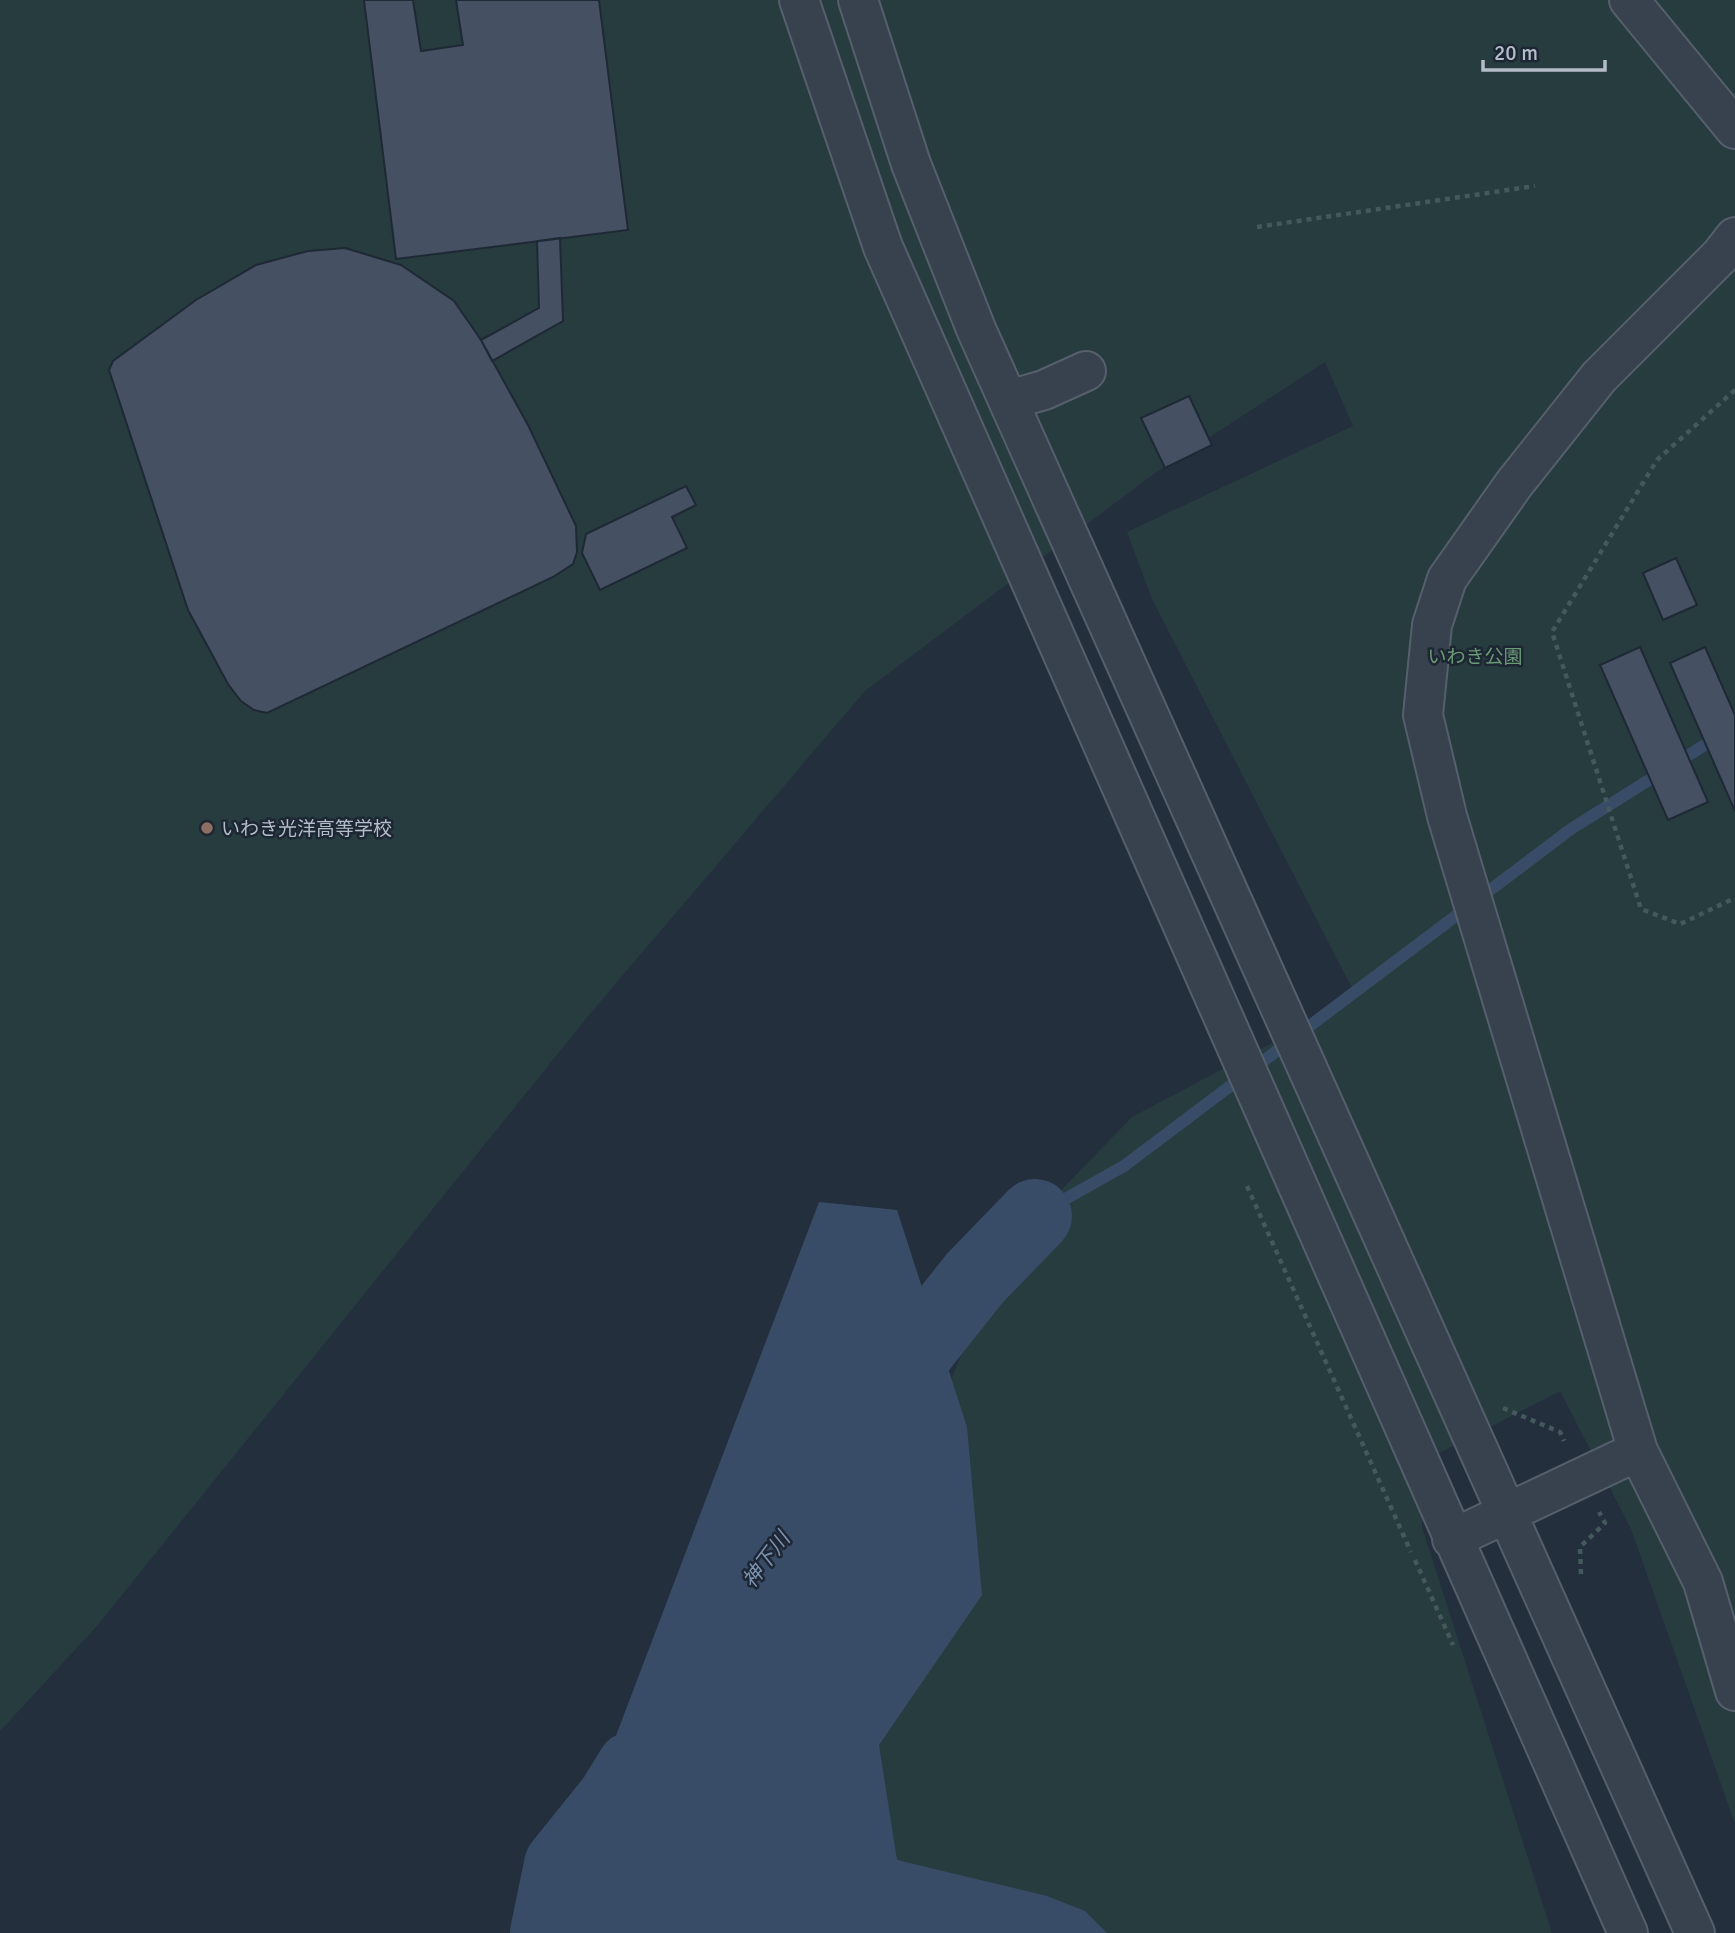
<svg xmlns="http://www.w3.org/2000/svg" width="1735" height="1933" viewBox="0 0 1735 1933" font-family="Signika,'Noto Sans JP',sans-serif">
	<rect width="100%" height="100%" fill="#242f3e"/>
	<!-- green -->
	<path fill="#263c3f" d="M0,0H1735V1824L1631,1529L1560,1391L1424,1461L1422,1527L1552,1933H623L938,1410L1008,1245L1132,1117L1357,998L1152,599L1127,532L1353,426L1325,362L1155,473L865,691L589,1015L97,1626L0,1731Z"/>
	<!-- water -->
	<path fill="#394c67" d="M819,1202L897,1210L967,1427L982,1595L879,1745L897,1860L1047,1896L1085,1911L1107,1933H525L558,1888Z"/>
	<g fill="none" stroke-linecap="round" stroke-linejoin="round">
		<!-- stream -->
		<path stroke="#394c67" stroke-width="12" d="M1035,1216L1124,1166L1571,829L1735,726"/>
		<!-- river -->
		<path stroke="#394c67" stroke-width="74" d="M871,1409L975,1278L1035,1216
			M547,1933L561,1865L614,1799L633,1768"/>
	</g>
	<!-- building -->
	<path fill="#455162" stroke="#1f2835" stroke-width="2" d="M364,0H413L421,51L463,45L456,0H599L628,230L396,259Z
		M560,238L563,321L492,361L481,340L539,308L537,241Z
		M345,248L401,265L454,301L481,340L528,425L576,526L577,552L573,564L553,577L267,713L254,710L241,701L228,684L188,610L109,370L113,361L196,300L256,265L308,251Z
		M1189,396L1212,445L1165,468L1141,418Z
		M686,486L696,505L672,517L687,548L600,590L582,553L586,534Z
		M1676,558L1697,605L1663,620L1643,573Z
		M1640,647L1708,802L1668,820L1600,665Z
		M1705,647L1735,715V811L1670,663Z"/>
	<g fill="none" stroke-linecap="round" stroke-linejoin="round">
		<defs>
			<path id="minor" d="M799,0L883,247L1628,1933
				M858,0L911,164L976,329L1695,1933
				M1629,0L1735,129
				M1735,237L1721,255L1599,377L1514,484L1447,579L1432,625L1423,715L1447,816L1638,1451L1703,1582L1735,1691
				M1009,400L1044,390L1086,371
				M1452,1539L1638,1451"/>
		</defs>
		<!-- minor casing -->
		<use href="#minor" stroke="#565f6c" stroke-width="42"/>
		<!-- path -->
		<path stroke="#44595c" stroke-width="4.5" stroke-dasharray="5 5" stroke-linecap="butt" d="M1257,227L1535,186
			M1735,390L1657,460L1552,632L1641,909L1680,924L1735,898
			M1247,1186L1411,1552
			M1503,1408L1560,1432L1564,1441
			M1415,1560L1453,1645
			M1581,1574L1580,1547L1605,1523L1599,1512"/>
		<!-- minor -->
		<use href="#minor" stroke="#38414e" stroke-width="38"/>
	</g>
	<!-- markers -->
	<circle fill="#8d6e63" stroke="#1d2633" stroke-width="2.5" cx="207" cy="828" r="7"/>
	<g text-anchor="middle" stroke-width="5" stroke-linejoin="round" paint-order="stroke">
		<!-- park labels -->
		<g font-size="19" fill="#6b9a76" stroke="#1d2633">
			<text x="1475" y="663">いわき公園</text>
		</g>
		<!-- poi labels -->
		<g font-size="19" fill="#b4bcc9" stroke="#1d2633" text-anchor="start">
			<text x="221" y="835">いわき光洋高等学校</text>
		</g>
		<!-- water labels -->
		<g font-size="21" font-style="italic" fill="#7c92b1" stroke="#1d2633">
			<text transform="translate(766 1560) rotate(-53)" y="7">神下川</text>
		</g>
	</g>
	<!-- scale -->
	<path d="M1483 60v10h122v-10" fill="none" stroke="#b4bcc9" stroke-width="3.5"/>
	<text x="1494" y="60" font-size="21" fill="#b4bcc9" stroke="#1d2633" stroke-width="5" paint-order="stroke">20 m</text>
</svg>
